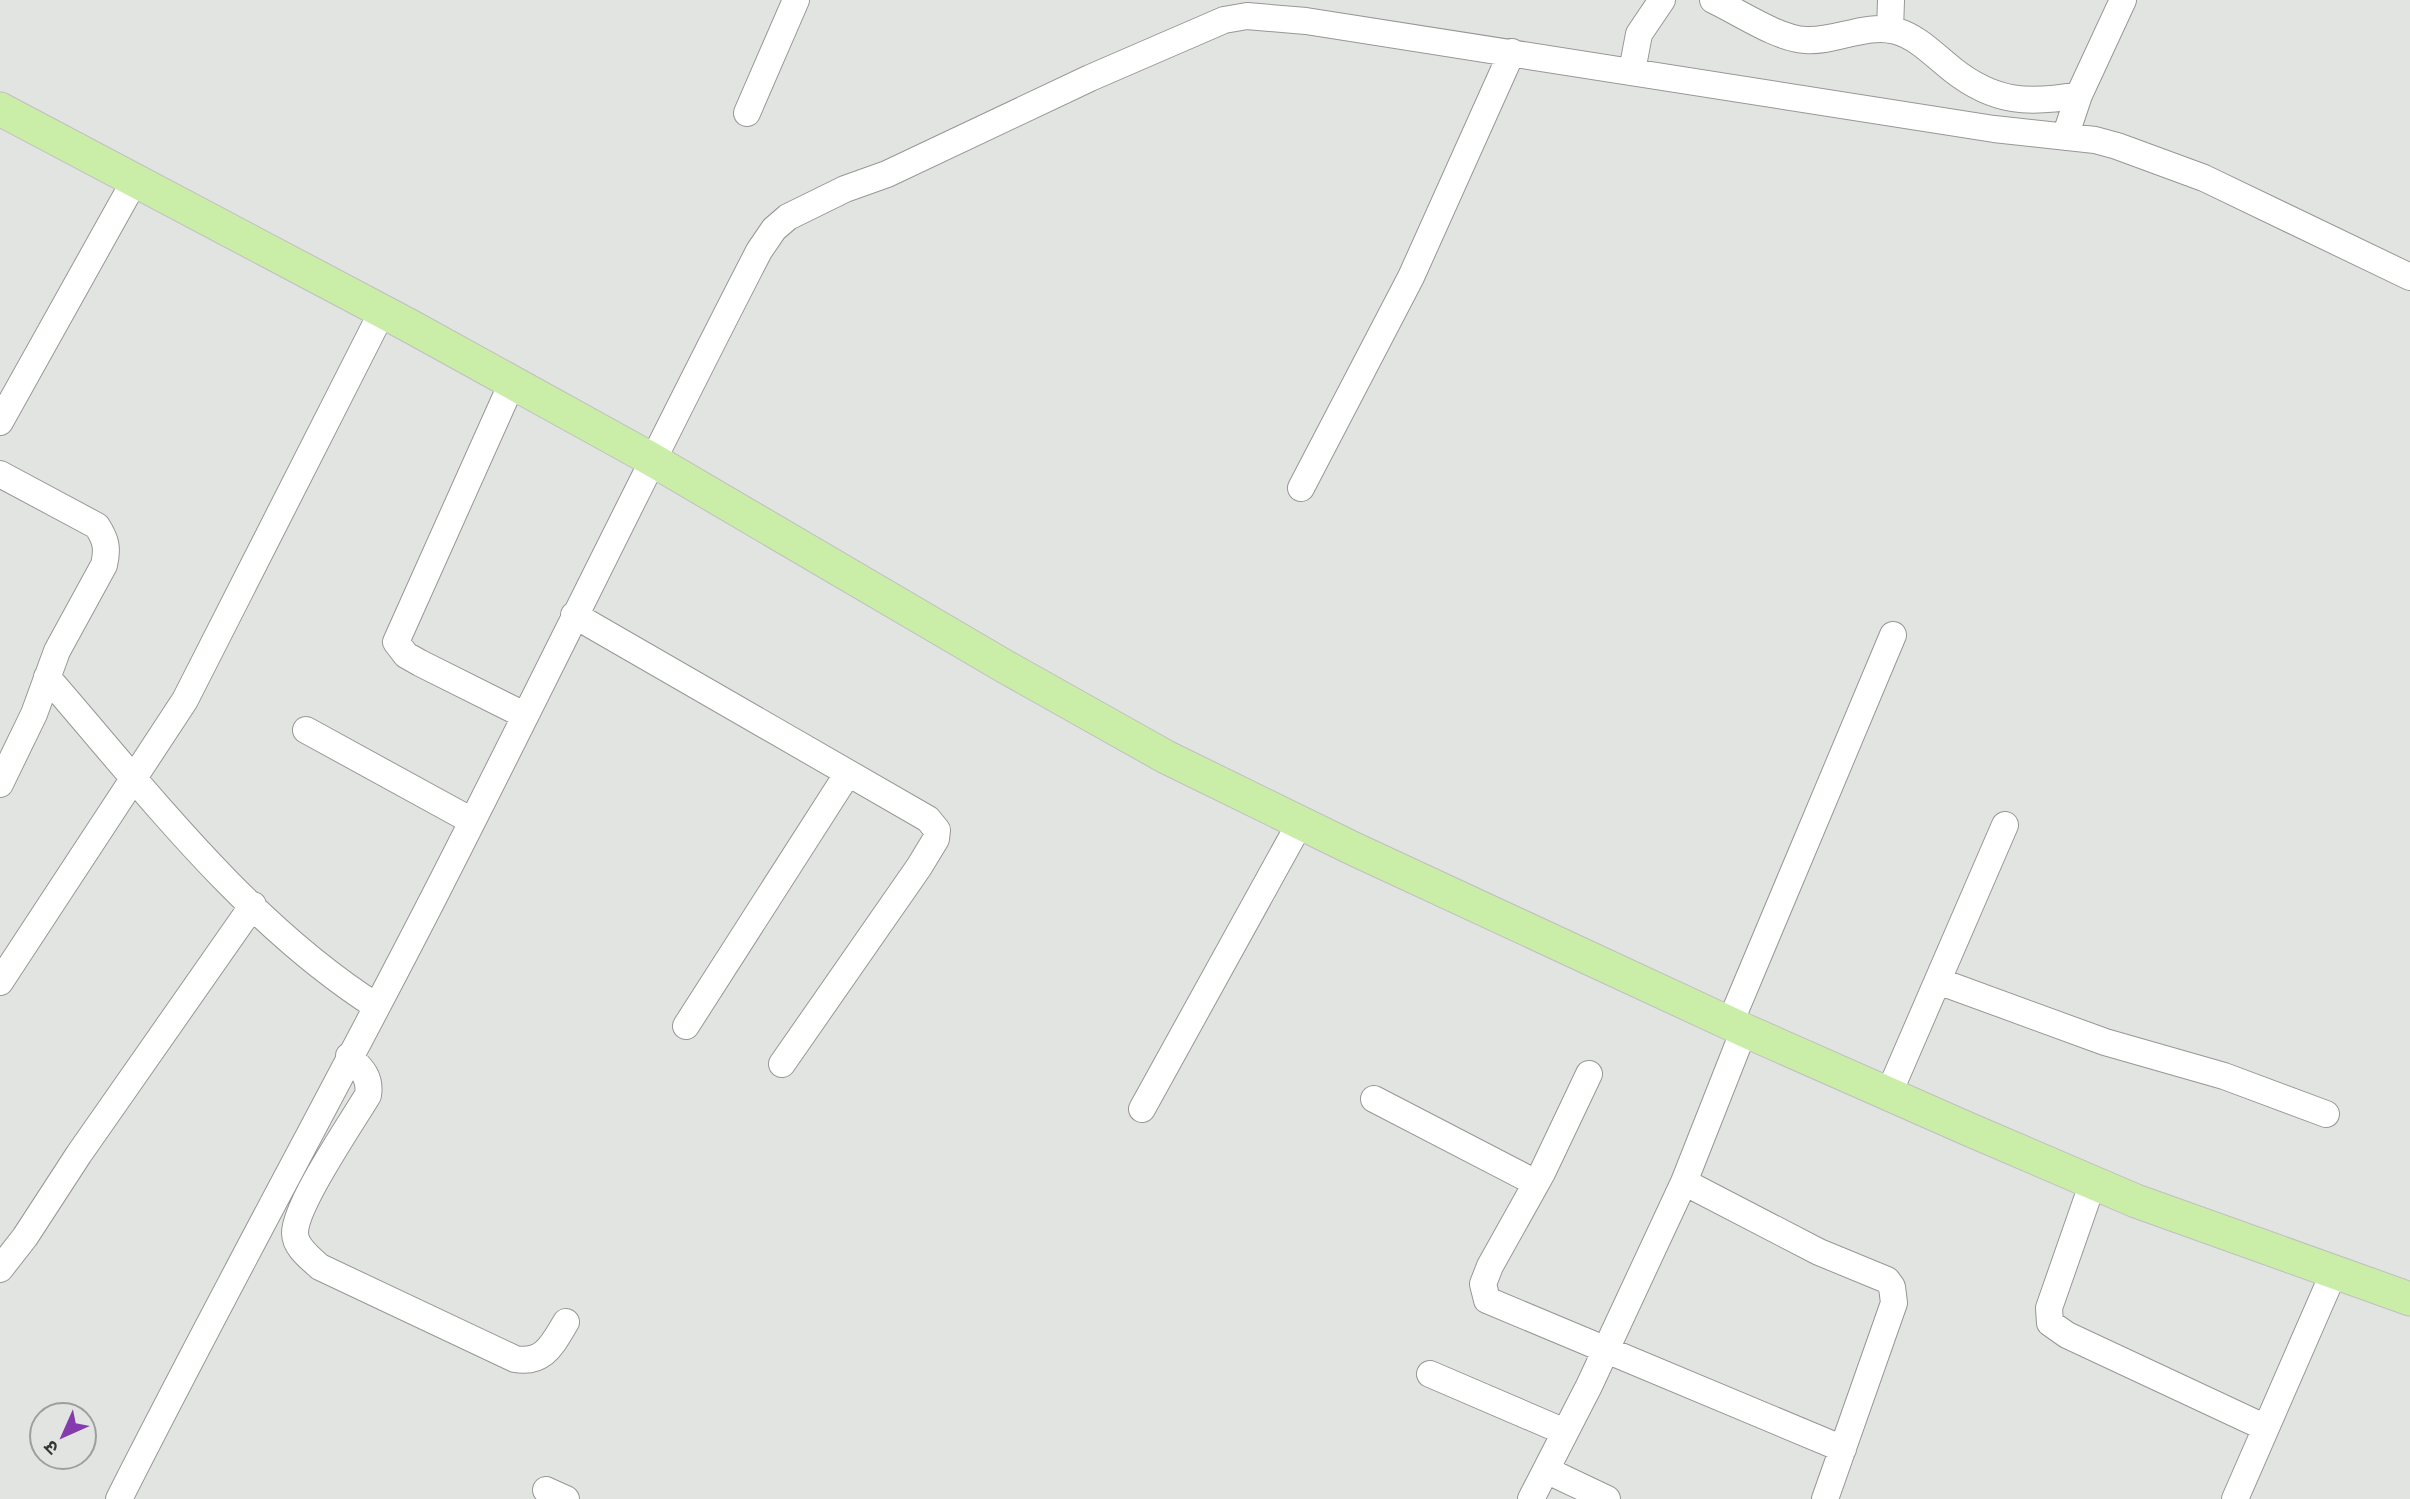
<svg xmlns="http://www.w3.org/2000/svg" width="2410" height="1499" viewBox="0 0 2410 1499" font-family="'IBM Plex Sans','Noto Sans Devanagari',sans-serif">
	<rect width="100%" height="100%" fill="#e2e4e1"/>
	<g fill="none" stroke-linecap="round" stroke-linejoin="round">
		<defs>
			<path id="minor" d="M1713,0C1739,12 1778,39 1806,40C1835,42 1866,23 1896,31C1918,37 1935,56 1953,70C1995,103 2029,104 2079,95
				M1890,30L1891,0
				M1632,71L1639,34L1662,0
				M747,113L796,0
				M2065,137L2079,95L2123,0
				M512,383L396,642L406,655L420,663L524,715
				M0,422L135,180
				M0,474L97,526C106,540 108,548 104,565L57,651L34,714L0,784
				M1301,488L1411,277L1512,52
				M574,615L928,819L937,830L936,839L919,867L782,1064
				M47,677C147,792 246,923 376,1006
				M306,730L472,821
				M1938,981L2105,1042L2224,1076L2326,1114
				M0,982L185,700L382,312
				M1730,1023L1893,635
				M686,1026L848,773
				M349,1056C361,1068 371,1077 368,1095C352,1122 295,1205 295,1233C295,1247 310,1258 320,1267L515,1359C544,1364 552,1345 566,1322
				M1589,1074L1542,1173L1490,1266L1483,1284L1487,1300L1843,1449
				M1889,1093L2005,825
				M1374,1099L1536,1183
				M1142,1109L1300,823
				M1684,1182L1819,1252L1887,1280L1892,1287L1894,1303L1825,1499
				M2093,1182L2049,1308L2050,1323L2067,1335L2266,1428
				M0,1269L25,1237L79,1154L253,905
				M1430,1374L1565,1432
				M1546,1470L1607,1499
				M546,1490L566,1499
				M119,1499C222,1295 332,1096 436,893C545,680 649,464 759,251L774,229L788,217L845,189L887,174L1090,78L1224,20L1247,16L1306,21L1994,129L2095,140L2117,146L2204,178L2410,277
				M1531,1499L1589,1386L1684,1182L1744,1030
				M2235,1499L2334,1272"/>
			<path id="major" d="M0,109L410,326L651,459L1004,666L1166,757L1354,849L1744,1030L1968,1129L2136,1201L2410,1299"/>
		</defs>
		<!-- minor casing -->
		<use href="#minor" stroke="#969895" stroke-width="28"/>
		<!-- major casing -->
		<use href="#major" stroke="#bfbfbf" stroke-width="35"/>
		<!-- minor -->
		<use href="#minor" stroke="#fff" stroke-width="26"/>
		<!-- major -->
		<use href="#major" stroke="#caeea8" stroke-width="33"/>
	</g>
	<!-- north arrow -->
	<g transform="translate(63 1436) rotate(225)"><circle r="33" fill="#e2e4e1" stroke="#9e9f9d" stroke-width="2"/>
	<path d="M0-5L12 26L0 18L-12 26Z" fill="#843bac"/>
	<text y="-10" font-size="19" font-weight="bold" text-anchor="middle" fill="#373736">उ</text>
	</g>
</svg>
